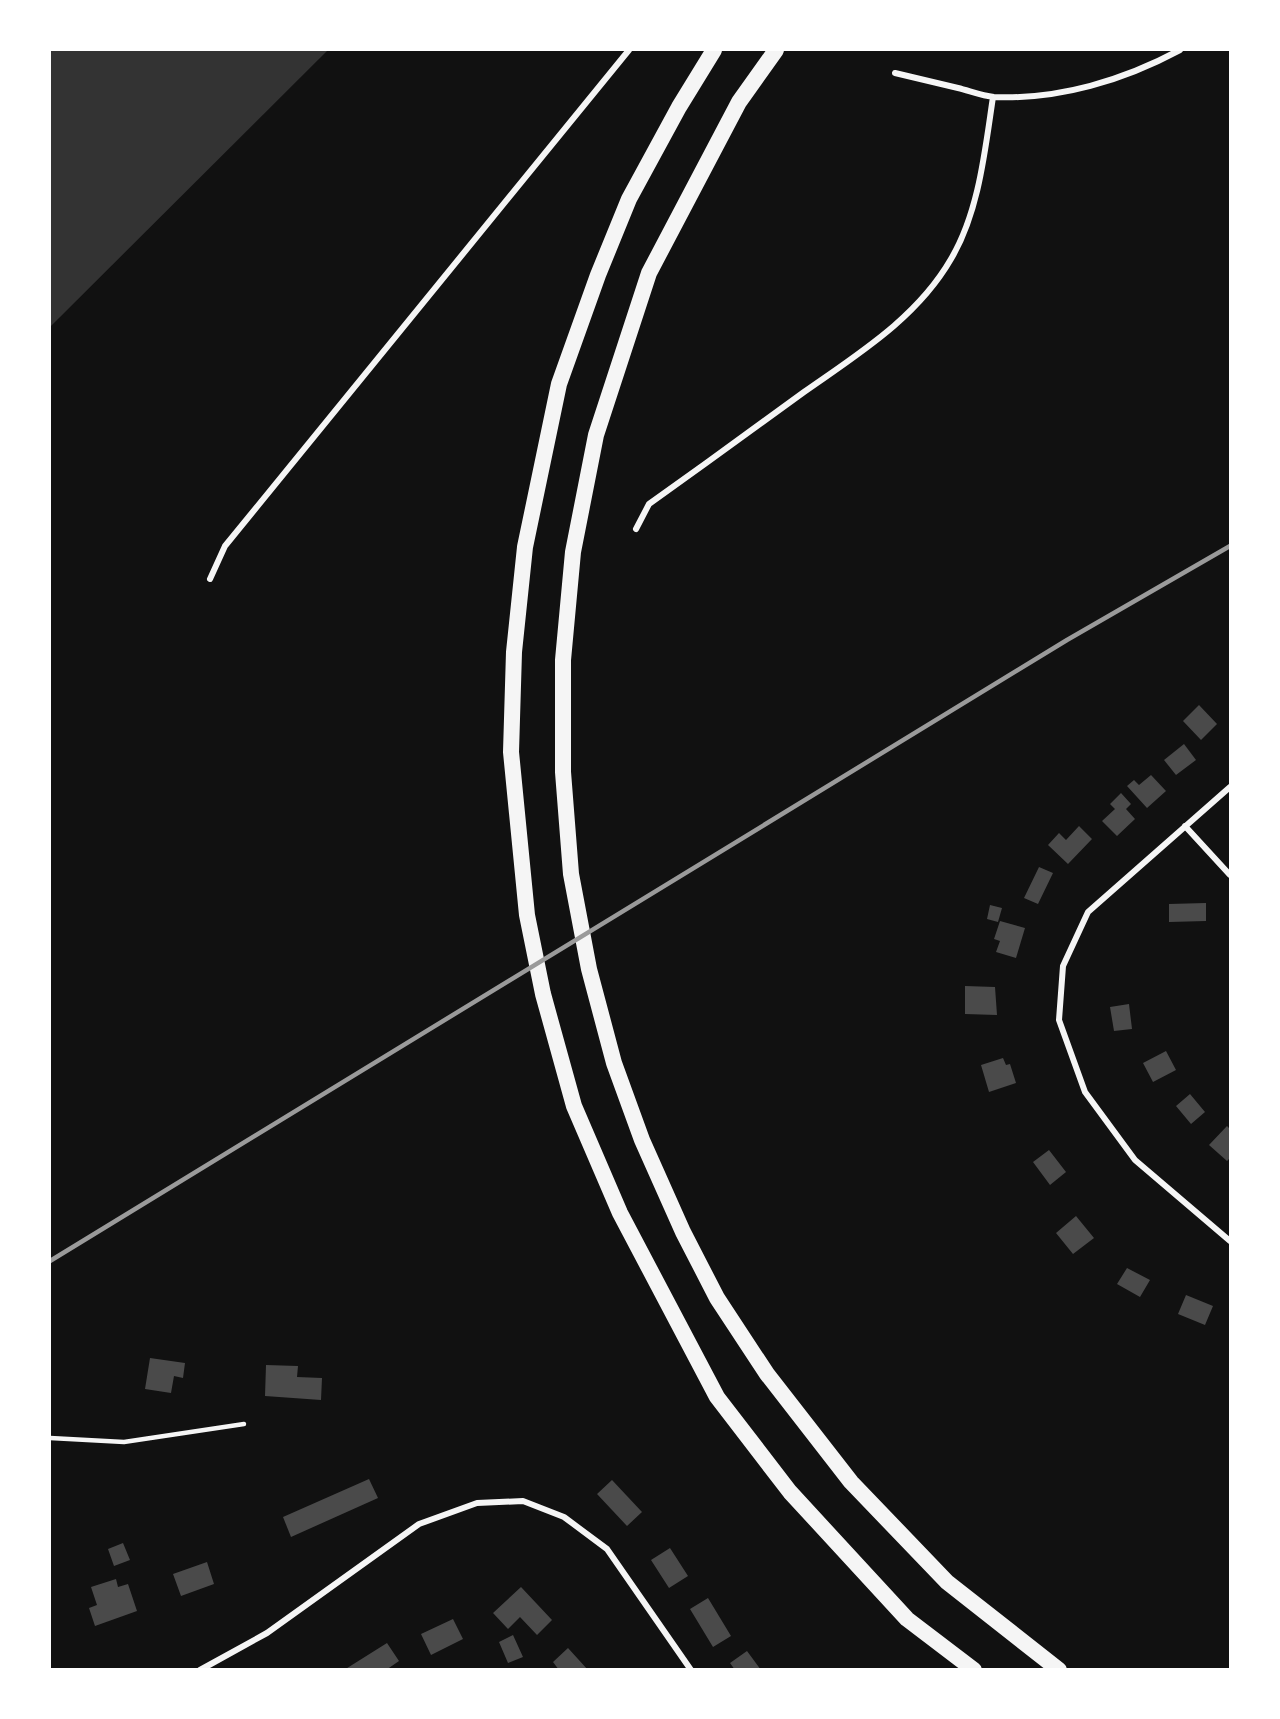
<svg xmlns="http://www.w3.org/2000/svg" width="1280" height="1719" viewBox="0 0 1280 1719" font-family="Spectral,serif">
	<rect width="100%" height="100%" fill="#111"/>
	<!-- water -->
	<path fill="#333" d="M50,50H328L50,327Z"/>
	<!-- building -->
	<path fill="#4a4a4a" d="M1199,705L1217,724L1201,740L1183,721Z
		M1184,744L1196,760L1176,775L1164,760Z
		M1151,775L1166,791L1147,808L1127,786L1134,780L1139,785Z
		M1121,793L1131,804L1126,809L1135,819L1117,836L1102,821L1115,809L1110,804Z
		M1079,826L1092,839L1068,864L1048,845L1059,833L1066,840Z
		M1039,867L1053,873L1038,904L1024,898Z
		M1206,903V921L1169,922V904Z
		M990,905L1002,908L998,922L987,919Z
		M1000,921L1025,928L1016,958L996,952L1000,941L994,939Z
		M965,986L995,987L997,1015L965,1014Z
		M1129,1004L1132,1029L1114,1031L1110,1007Z
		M1166,1051L1176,1070L1153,1082L1143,1063Z
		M1003,1058L1006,1065L1010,1064L1016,1083L989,1092L981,1065Z
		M1190,1094L1205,1112L1191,1124L1176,1106Z
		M1227,1126L1230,1129V1158L1227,1161L1209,1145Z
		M1049,1150L1066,1172L1050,1185L1033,1162Z
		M1076,1216L1094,1238L1073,1254L1056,1233Z
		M1127,1268L1150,1280L1140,1297L1117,1284Z
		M1186,1295L1213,1306L1205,1325L1178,1314Z
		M150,1358L185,1363L183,1378L174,1376L171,1393L145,1389Z
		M266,1365L298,1366L297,1377L322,1378L321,1400L265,1396Z
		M369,1479L378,1498L291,1537L283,1517Z
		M612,1480L642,1512L627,1526L597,1494Z
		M123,1543L130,1560L114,1566L108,1549Z
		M670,1548L688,1576L669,1588L651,1560Z
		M207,1562L214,1584L181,1596L173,1574Z
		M116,1579L118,1587L128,1584L137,1611L95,1626L89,1608L97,1605L91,1587Z
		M521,1587L552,1620L537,1635L520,1617L508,1629L493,1613Z
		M708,1598L731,1636L713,1647L690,1609Z
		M453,1619L463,1639L431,1655L421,1634Z
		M513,1635L523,1657L508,1663L499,1642Z
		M387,1643L399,1661L386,1670H344Z
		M568,1648L588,1670H559L553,1662Z
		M747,1651L761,1670H735L730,1663Z"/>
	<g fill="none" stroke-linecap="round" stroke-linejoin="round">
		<!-- service -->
		<path stroke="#f5f5f5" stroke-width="4.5" d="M50,1438L124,1442L244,1424"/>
		<!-- minor -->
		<path stroke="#f5f5f5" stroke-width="6" d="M895,73C916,78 937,83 958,88C970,91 982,96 994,97C1059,100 1124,80 1180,50
			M636,529L649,504C701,467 752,430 804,392C858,354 917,318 951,259C979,212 985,150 993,97
			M210,579L225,546L629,50
			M1230,787L1088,912L1063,966L1059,1020L1085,1092L1135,1160L1230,1241
			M1185,826L1230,875
			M200,1670L267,1633L419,1524L477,1503L523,1501L564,1517L607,1549L691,1670"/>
		<!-- motorway -->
		<path stroke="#f5f5f5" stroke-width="16" d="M714,50L679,107L629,199L598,275L559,384L525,547L514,652L511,752L527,915L543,994L574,1106L620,1213L717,1397L790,1492L907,1619L974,1670
			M776,50L739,102L649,273L596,435L573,552L563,660V772L571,874L589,969L614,1063L642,1140L683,1232L717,1298L767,1374L851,1482L947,1582L1059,1670"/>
		<!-- rail -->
		<path stroke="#9a9a9a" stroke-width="4.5" d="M50,1261L1067,640L1230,546"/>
	</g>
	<!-- border -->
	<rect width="1280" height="1719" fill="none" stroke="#ffffff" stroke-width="102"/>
</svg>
